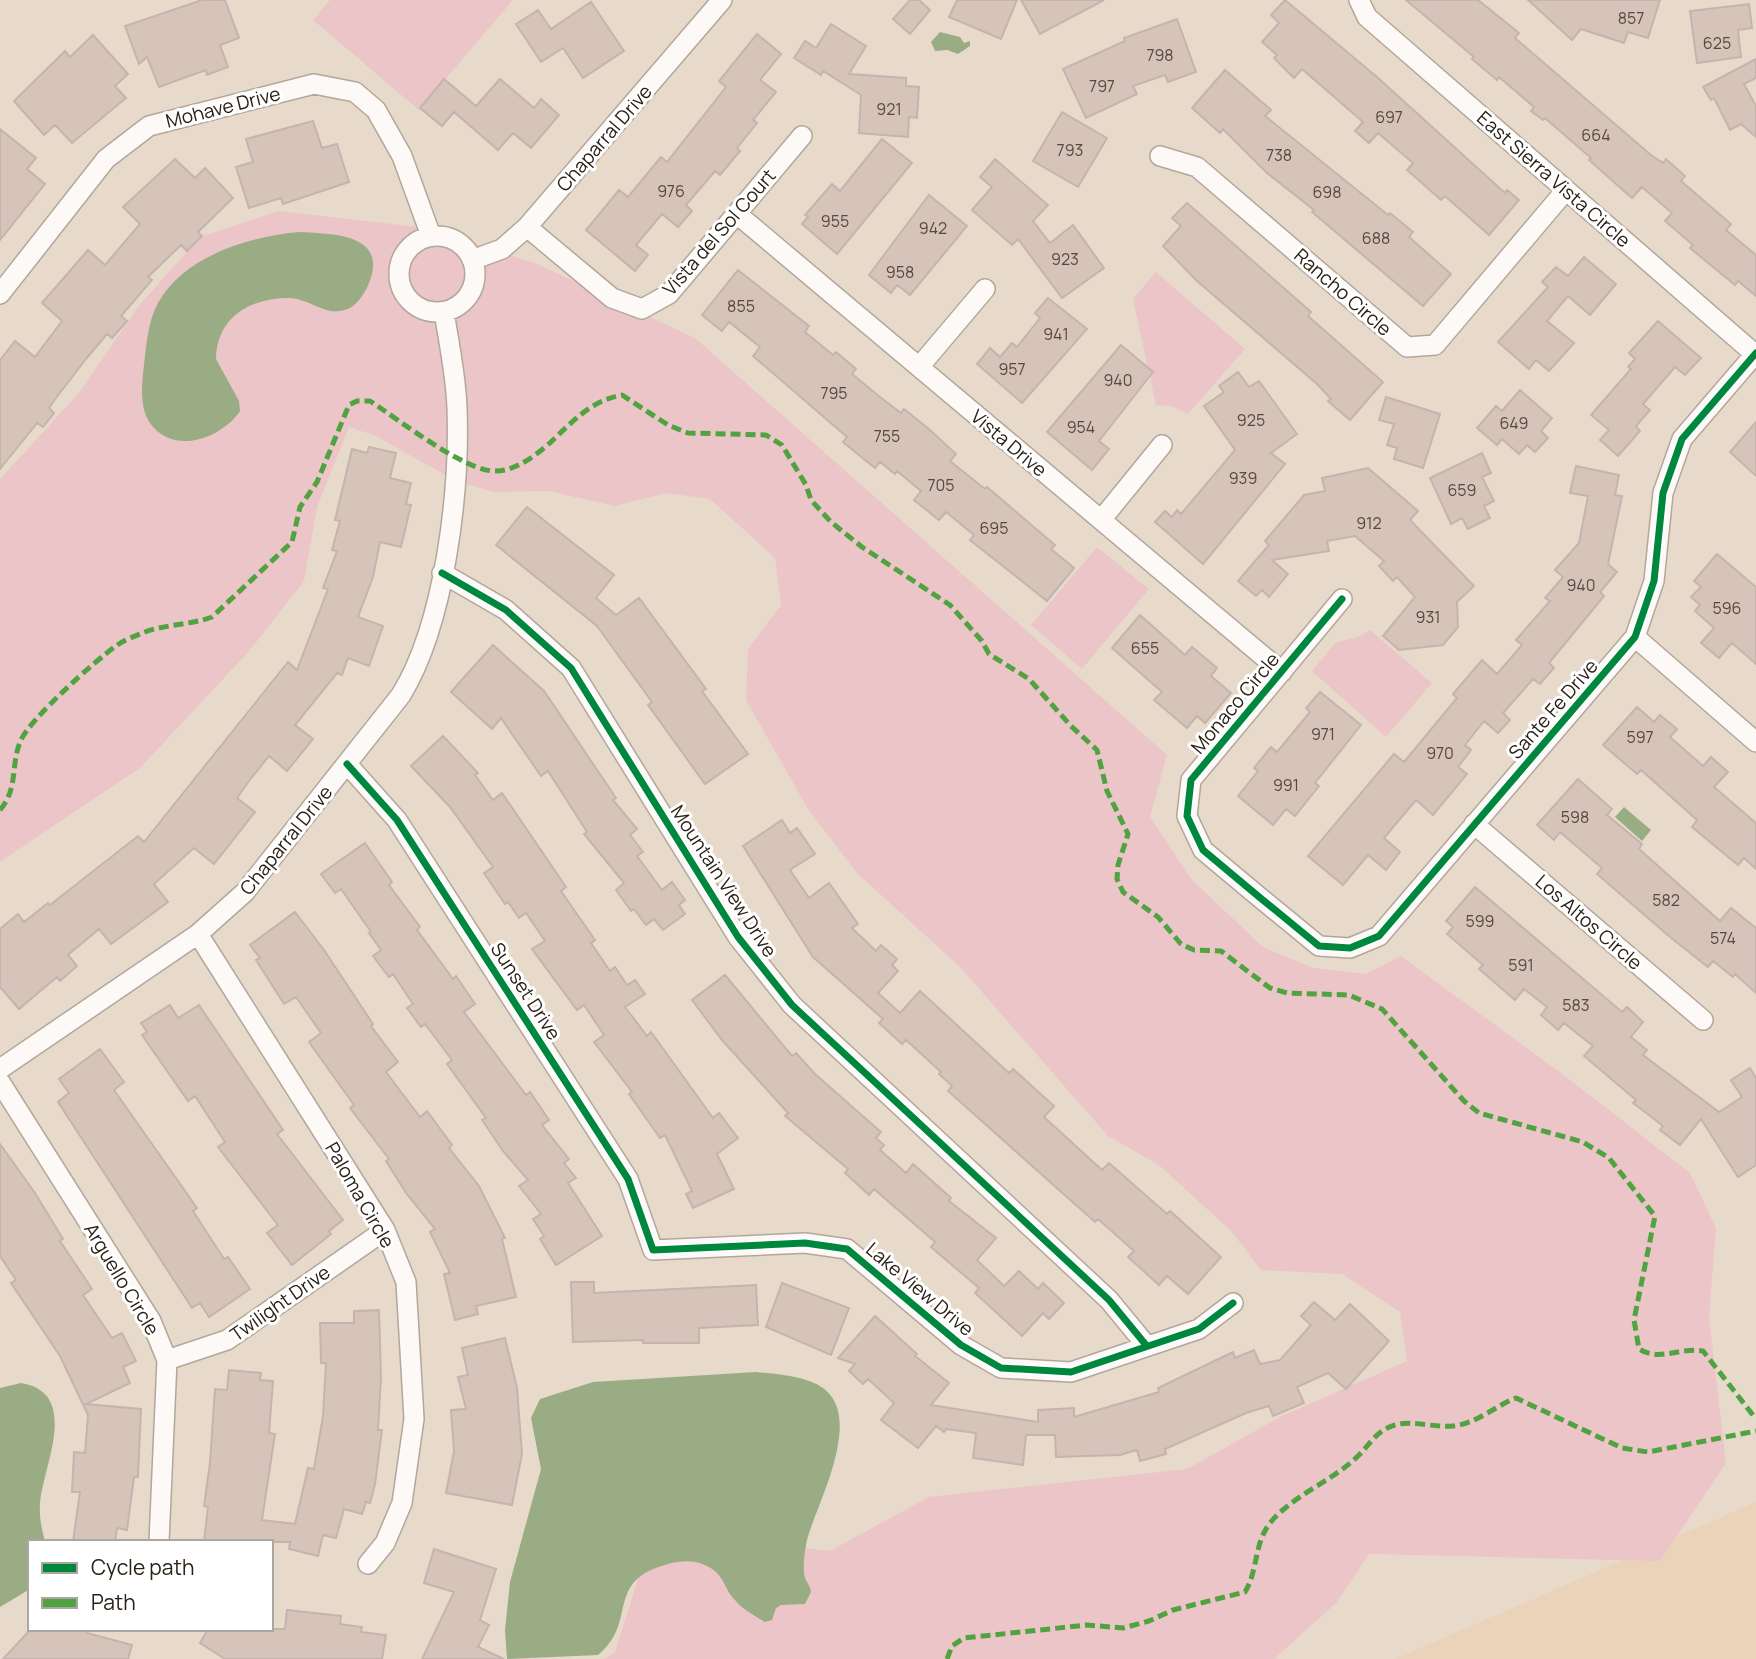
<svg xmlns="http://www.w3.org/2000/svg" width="1756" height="1659" viewBox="0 0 1756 1659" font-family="Manrope,sans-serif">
	<rect width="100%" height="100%" fill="#e8dacb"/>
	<!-- built -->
	<path fill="#ebd3ba" d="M1756,1502V1659H1395Z"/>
	<!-- green -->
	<path fill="#ebc5c7" d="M330,0H513L419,110L313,20Z
		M279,211L418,227L535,263L695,338L1167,755L1150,817L1191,879L1263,947L1314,968L1366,974L1401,956L1569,1079L1690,1173L1716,1228L1709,1318L1726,1463L1660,1561L1369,1554L1336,1603L1274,1659H604L615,1652L646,1553L734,1540L830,1551L929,1497L1187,1469L1282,1416L1407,1361L1400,1312L1342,1274L1261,1270L1232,1232L1159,1165L1108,1136L960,967L857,873L808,809L746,700L748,649L781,605L775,558L710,499L666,493L615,506L548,491L494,492L456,481L376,436L349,427L317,507L304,581L250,650L141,767L0,862V479L79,393L137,308L200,237Z
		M1156,272L1245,349L1188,414L1172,406L1156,405L1133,299Z
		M1097,547L1149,589L1082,669L1031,625Z
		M1370,630L1432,683L1386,737L1312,671L1335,643L1358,637Z"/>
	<!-- water -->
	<path fill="#99ac84" d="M940,32L960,37L964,43L970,41V46L958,54L947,50L935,51L931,42Z
		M300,232C331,234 389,233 369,283C366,291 358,304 350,308C326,319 313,299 289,298C250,298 217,317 216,359L239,401L240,411C221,439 173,456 150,423C139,407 142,383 144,365C146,346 148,321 158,303C184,256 250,236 300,232Z
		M1624,807L1651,830L1642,841L1615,817Z
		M756,1372C775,1374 796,1375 814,1383C871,1407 817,1502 807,1540C805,1549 802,1569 805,1578C807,1583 810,1585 811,1592L805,1604L781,1605L776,1608L772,1620L765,1622C755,1616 742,1609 735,1600C724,1589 725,1576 709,1567C697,1560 682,1560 668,1564C603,1581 639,1622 598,1655L507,1659L505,1630L510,1582L541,1469L531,1418L540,1399L593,1382Z
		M21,1383C82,1393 42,1468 40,1504C39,1517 42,1530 45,1542H30V1589L0,1607V1388Z"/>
	<!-- building -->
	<path fill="#d6c3b9" stroke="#c3b5ad" stroke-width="2" d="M202,0H225L239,38L220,45L228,67L207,75L206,70L159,87L147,57L139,64L125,26Z
		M910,0H919L930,10L910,34L893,19Z
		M957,0H1017L1001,39L949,17Z
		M1021,0H1104L1040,34Z
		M1285,0L1377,77L1505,193L1507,190L1519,200L1489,235L1445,196L1441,200L1407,170L1413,163L1378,133L1369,143L1355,131L1363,122L1302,69L1294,78L1274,58L1277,55L1262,42L1279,23L1271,15Z
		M1406,0H1478L1519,33L1515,38L1651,155L1663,163L1666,159L1685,176L1681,181L1731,224L1726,230L1756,255V296L1738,281L1735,285L1690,248L1693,245L1665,221L1672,213L1642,187L1632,198L1589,160L1591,158L1545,118L1543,120L1531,111L1534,107L1499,77L1497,80L1472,59L1474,57Z
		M1528,0H1660L1648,38L1628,32L1624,43L1581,29L1572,40Z
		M591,2L624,51L583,78L563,48L541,62L516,24L538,10L551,29Z
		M1749,4L1752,28L1738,30L1741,57L1697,63L1690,11Z
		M1177,19L1196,72L1168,82L1165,75L1133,86L1137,94L1086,118L1063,69L1125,41L1124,38Z
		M831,24L866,46L849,74L906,78V86L919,87L917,118L909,117L908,137L859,133L861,95L823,71L821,75L794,58L805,41L816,48Z
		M757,34L781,54L760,80L776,92L753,120L757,123L737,148L740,151L720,175L715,171L686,205L692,211L678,227L662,214L636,245L648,255L635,271L586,230L619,190L628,197L661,157L667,162L726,87L719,81Z
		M93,35L128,74L115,86L126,98L72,143L55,125L44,135L14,101L65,51L70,57Z
		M1756,59V78L1744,84L1756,106V137L1741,124L1730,130L1714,98L1711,100L1703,87Z
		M1225,70L1271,110L1265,116L1388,215L1390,213L1413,232L1409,237L1451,274L1423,306L1312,212L1314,210L1267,173L1223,129L1220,133L1192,108Z
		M444,79L476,106L500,79L534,108L541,99L559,115L531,148L513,133L498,150L454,112L442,126L420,108Z
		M1062,112L1107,138L1078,187L1033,161Z
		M313,121L322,148L337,144L349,182L283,204L281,198L249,208L236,167L253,162L246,139Z
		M0,129L36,158L27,169L45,184L0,240Z
		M882,139L912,163L837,254L802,224L808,217L805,215L832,184L840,191Z
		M175,159L195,178L205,168L233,198L198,232L202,236L187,251L181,245L148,277L152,280L121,316L127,321L112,338L107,334L86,359L56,398L49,408L54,413L43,427L37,423L0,469V360L15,341L35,357L62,321L42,303L88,250L105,265L140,224L123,207Z
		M995,159L1048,205L1033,221L1050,243L1073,225L1104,268L1062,298L1018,239L1012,245L972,210L992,187L980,177Z
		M929,195L967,226L910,295L897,285L891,293L869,275Z
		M1187,203L1311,312L1308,316L1383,382L1350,420L1328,401L1331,399L1317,384L1197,281L1163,246L1181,226L1172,218Z
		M1584,257L1616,284L1590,315L1568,296L1547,321L1574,343L1549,371L1536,360L1529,369L1498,342L1548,287L1542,282L1556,267L1568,276Z
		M738,270L809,326L805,332L833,355L836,352L856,369L852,374L880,397L901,413L904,409L930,430L956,454L950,461L985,489L987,487L1055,545L1051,549L1074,568L1047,601L970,540L974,535L946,512L939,520L914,500L921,491L897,471L895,474L880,462L875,468L843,442L847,437L753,356L760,347L729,322L722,331L702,315Z
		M1048,298L1087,329L1022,403L977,364L990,348L1000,357L1012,343L1017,347L1040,318L1035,313Z
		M1658,321L1701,358L1685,375L1675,367L1643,404L1650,410L1636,426L1640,431L1618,456L1600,440L1609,430L1591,415L1631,369L1628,367L1635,359L1629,353Z
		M1121,345L1153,372L1099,441L1109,449L1092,470L1047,432Z
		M1238,372L1249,387L1259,381L1297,434L1271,453L1285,464L1203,564L1155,522L1165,511L1172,517L1177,510L1181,514L1235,450L1204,406L1224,392L1219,386Z
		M1520,390L1552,418L1541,431L1548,438L1535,452L1527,445L1519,454L1502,439L1497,445L1477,428L1496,406L1502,411Z
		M1386,397L1440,414L1423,468L1394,459L1397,448L1387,445L1394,424L1379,420Z
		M1756,422V476L1730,452Z
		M369,447L396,453L390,478L411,483L406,504L411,505L401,547L380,542L373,577L358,617L383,626L369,666L348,658L342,675L337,673L295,725L313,739L287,771L269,756L249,781L237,798L255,812L214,864L194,848L154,884L168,902L111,944L99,929L68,955L77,966L60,981L57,977L19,1009L0,987V929L18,914L24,922L48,903L50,905L138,836L144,842L288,662L297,670L328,589L323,588L337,551L332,550L340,521L335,520L352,449L367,453Z
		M1482,453L1491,473L1482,477L1494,501L1484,506L1490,518L1468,529L1462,518L1451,524L1430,478Z
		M1576,466L1619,475L1615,495L1622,496L1608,564L1617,572L1600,592L1604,596L1549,663L1554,668L1540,684L1533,679L1503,713L1510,720L1498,733L1484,721L1465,745L1471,750L1458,767L1467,774L1433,815L1416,800L1384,838L1400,852L1386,870L1368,855L1343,885L1308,856L1394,754L1404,762L1457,698L1453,694L1482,660L1497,674L1522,645L1516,640L1550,601L1545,598L1563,577L1555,570L1579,543L1588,496L1570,493Z
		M1368,468L1418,511L1410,520L1474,586L1457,602L1458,627L1443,645L1399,650L1383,636L1415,597L1397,577L1393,581L1379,566L1384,561L1355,536L1327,541L1329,551L1272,560L1288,574L1269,597L1262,590L1256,596L1238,581L1269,545L1265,541L1304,495L1325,491L1322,478Z
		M527,507L614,575L596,598L616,615L639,598L706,689L702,691L748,754L705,784L648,705L652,702L597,626L496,545Z
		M1717,554L1756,587V664L1732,643L1719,658L1701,643L1714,628L1695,611L1700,605L1691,597L1701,587L1694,581Z
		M1140,615L1185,655L1192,647L1217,668L1211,676L1231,693L1205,723L1197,716L1187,728L1154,700L1162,692L1112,648Z
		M493,645L544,691L616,798L613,800L637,829L630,835L643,852L637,856L662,890L672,882L685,900L679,905L685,914L663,930L654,919L646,925L634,909L631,911L616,890L624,883L584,834L587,832L548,771L541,776L501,718L492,729L451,692Z
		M1320,692L1361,725L1315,783L1319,786L1295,816L1286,809L1273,825L1238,796L1258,771L1254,768L1271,747L1277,752L1310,712L1306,708Z
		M1637,707L1654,722L1660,715L1677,729L1670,737L1703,766L1711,757L1728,772L1714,787L1756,823V869L1744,858L1738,865L1692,827L1697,820L1641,770L1637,774L1603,745Z
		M443,736L478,773L475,775L493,800L502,793L566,887L561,891L595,940L591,943L610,971L615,967L627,985L635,980L645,994L625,1007L647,1036L651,1032L713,1118L719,1113L738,1138L717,1154L734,1189L693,1208L686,1194L692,1191L665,1135L660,1138L629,1094L632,1092L594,1042L604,1035L584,1005L577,1010L532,949L545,941L526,913L519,918L508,902L505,904L484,873L493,867L450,807L411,766Z
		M1578,779L1612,809L1607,815L1642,844L1639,849L1720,921L1731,908L1756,928V993L1735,974L1733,977L1713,961L1708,967L1670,937L1597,874L1602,868L1560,832L1554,840L1537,825Z
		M782,820L790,833L797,828L815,854L790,870L809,898L829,883L858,924L852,928L876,951L881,945L897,959L892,965L898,971L878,993L900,1013L920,991L1009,1073L1013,1069L1054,1106L1044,1117L1102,1170L1109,1163L1167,1214L1170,1211L1221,1257L1188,1294L1167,1276L1159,1285L1128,1257L1134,1251L1098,1219L1095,1222L948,1091L952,1086L939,1074L941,1072L906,1040L902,1044L879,1023L883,1019L813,957L743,846Z
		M365,843L392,882L389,885L420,927L417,930L453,979L456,976L475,1004L464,1012L526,1095L530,1092L549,1120L542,1125L569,1159L564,1163L576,1178L568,1183L602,1236L556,1265L540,1239L544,1236L533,1219L541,1214L519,1186L528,1180L503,1151L482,1120L486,1118L447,1064L452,1060L425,1024L421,1027L407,1008L413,1004L393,974L389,977L373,956L381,950L369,933L371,932L341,889L335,893L321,874Z
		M1475,887L1622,1012L1627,1007L1643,1022L1631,1037L1647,1050L1643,1055L1719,1112L1742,1097L1731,1080L1750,1068L1756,1078V1165L1738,1177L1701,1119L1680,1145L1660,1130L1663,1126L1633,1103L1636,1100L1584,1056L1593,1046L1564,1023L1558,1030L1541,1015L1547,1007L1524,989L1515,1000L1479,969L1483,965L1447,934L1453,927L1446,921Z
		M295,912L324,950L373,1024L371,1026L398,1062L386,1072L420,1117L427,1111L452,1145L449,1148L479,1186L505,1238L502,1239L516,1297L476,1306L478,1314L455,1320L444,1274L450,1273L430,1232L435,1229L406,1193L386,1161L389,1159L350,1108L354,1105L309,1042L321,1033L296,997L284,1004L256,960L260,958L250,945Z
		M725,975L792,1056L796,1053L815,1074L881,1132L876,1138L884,1145L880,1150L906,1173L913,1164L951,1198L949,1201L996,1238L977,1260L1004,1286L1019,1271L1038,1289L1043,1283L1064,1303L1049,1319L1043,1313L1022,1336L975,1293L979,1288L931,1247L935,1242L874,1189L869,1195L845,1173L848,1169L785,1116L788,1113L722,1040L692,1000Z
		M170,1005L178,1018L199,1005L283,1130L277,1134L343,1220L329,1231L331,1234L292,1265L267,1233L278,1225L218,1147L225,1142L195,1096L188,1101L142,1035L147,1032L141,1023Z
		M100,1049L124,1082L114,1090L197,1208L193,1211L224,1259L228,1257L250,1289L209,1317L200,1303L192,1308L58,1102L69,1093L59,1079Z
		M0,1144L35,1193L63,1239L60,1241L92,1289L83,1295L112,1338L122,1333L136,1361L123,1367L130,1383L86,1404L141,1409L138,1477H134L127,1530L117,1528L115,1542H73L80,1492H72L74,1452L85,1453L88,1415L60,1356L11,1283L16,1280L0,1256Z
		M571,1282H594V1293L756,1285L758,1325L699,1328V1343H643V1340L573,1342Z
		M782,1283L849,1308L831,1355L766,1327Z
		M1314,1302L1335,1320L1350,1304L1389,1341L1346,1389L1328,1373L1297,1387L1304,1403L1273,1416L1269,1406L1246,1413L1165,1449L1166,1454L1140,1461L1137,1450L1120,1455L1056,1457L1055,1435H1026L1023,1465L973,1458L976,1433L946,1429L944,1432L936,1426L918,1448L881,1420L894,1403L868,1379L863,1384L849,1371L855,1364L838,1358L875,1316L917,1354L915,1356L949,1383L931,1405L1038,1422V1410L1074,1408V1417L1159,1392L1158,1388L1233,1352L1235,1358L1254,1350L1260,1364L1280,1360L1311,1325L1301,1316Z
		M379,1310L381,1378L378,1430H382L375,1484L370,1503L366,1502L362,1514L344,1509L336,1538L323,1535L318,1556L289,1549L290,1542H204L208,1507L204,1506L210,1463L215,1389L227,1390L229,1370L261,1373L260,1380L273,1381L269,1433L275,1434L262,1520L295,1524L308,1468L314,1469L323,1416L326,1363H321L320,1323H354V1311Z
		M505,1338L517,1388L522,1454L512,1505L446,1493L454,1451L451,1410L466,1409L458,1377L468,1375L462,1348Z
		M434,1549L496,1569L480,1620L489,1625L478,1647L504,1659H422L454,1592L424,1583Z
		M287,1610L341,1616L340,1624L362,1627L361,1632L386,1635L382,1659H225L200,1643L208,1629H285Z
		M31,1629H90L87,1633L132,1645L128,1659H3Z"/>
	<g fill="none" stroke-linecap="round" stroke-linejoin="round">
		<defs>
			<path id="street" d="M1359,0L1367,17L1756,355
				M1160,156L1197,167L1407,347L1435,345L1566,190
				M737,214L1282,672
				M527,227L612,298L642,309L669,294L802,136
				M399 274a38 38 0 1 1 76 0a38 38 0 1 1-76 0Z
				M472,260L502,249L527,227L722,0
				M0,294L106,159L149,126L314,84L355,92L376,110L402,156L431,236
				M919,367L985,289
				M1101,520L1162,445
				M442,573L506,610L571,668L738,937L792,1005L1109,1300L1146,1345
				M1342,599L1191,780L1187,816L1203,850L1258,896L1319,946L1350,948L1379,936L1635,637L1654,581L1663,493L1682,439L1756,353
				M1635,637L1756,742
				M347,764L397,820L628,1179L653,1250L805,1243L847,1249L961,1345L1001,1368L1071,1372L1199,1329L1233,1303
				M1474,824L1703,1020
				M198,934L385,1230L406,1282L414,1419L402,1503L385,1543L368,1564
				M0,1069L198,934L245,892L401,695C445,623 460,492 457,408C456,376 449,343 444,312
				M0,1082L151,1321L167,1360L159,1542
				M167,1360L227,1340L385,1230"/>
		</defs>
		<!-- street casing -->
		<use href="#street" stroke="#b2a79b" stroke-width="22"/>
		<!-- street -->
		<use href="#street" stroke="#fcf9f7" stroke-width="19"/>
		<!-- quiet -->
		<path stroke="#51a240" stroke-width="5" stroke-dasharray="10 5" stroke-linecap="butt" d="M0,810C19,788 10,764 21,740C30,719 96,660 116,646C124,640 135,636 145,632C167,624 190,625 212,617L292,542L300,507L317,482L349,405L357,401H370C398,419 465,472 496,471C516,471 538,454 552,441C574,420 591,401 622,395L668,425L688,433L766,435L782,445L806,485L811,500L831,522L862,547L950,605L982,641L989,654L1029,679L1071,726L1097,750L1107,791L1128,834L1118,865L1117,879L1123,892L1158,917L1181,944L1194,950L1221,951L1270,988L1287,993L1349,995L1382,1009L1464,1101L1479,1113L1583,1142L1609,1158L1655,1216L1634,1320L1639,1349C1660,1362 1679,1347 1703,1351L1756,1419
			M947,1659L952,1646L964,1638L1087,1625L1123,1628L1149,1621L1173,1610L1245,1592C1258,1571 1254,1543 1270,1523C1294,1494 1332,1482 1359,1455C1371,1443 1377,1430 1395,1425C1412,1420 1435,1428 1453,1426C1476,1424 1495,1406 1516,1398L1622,1448L1648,1452L1756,1431"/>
		<defs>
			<path id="cycleway" d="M442,573L506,610L571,668L738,937L792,1005L1109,1300L1146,1345
				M1342,599L1191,780L1187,816L1203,850L1258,896L1319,946L1350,948L1379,936L1635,637L1654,581L1663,493L1682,439L1756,353
				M347,764L397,820L628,1179L653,1250L805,1243L847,1249L961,1345L1001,1368L1071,1372L1199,1329L1233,1303"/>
		</defs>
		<!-- cycleway casing -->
		<use href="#cycleway" stroke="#fff" stroke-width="11"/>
		<!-- cycleway -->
		<use href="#cycleway" stroke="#00873e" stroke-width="7"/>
	</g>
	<g text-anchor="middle" stroke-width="6" stroke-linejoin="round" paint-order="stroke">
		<!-- number labels -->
		<g font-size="16" fill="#564a40">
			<text x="1631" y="24">857</text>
			<text x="1717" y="49">625</text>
			<text x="1160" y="61">798</text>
			<text x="1102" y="92">797</text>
			<text x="889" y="115">921</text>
			<text x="1389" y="123">697</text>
			<text x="1596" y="141">664</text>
			<text x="1070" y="156">793</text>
			<text x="1279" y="161">738</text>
			<text x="671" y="197">976</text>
			<text x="1327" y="198">698</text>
			<text x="835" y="227">955</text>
			<text x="933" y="234">942</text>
			<text x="1376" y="244">688</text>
			<text x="1065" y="265">923</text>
			<text x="900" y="278">958</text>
			<text x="741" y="312">855</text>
			<text x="1056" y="340">941</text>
			<text x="1012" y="375">957</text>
			<text x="1118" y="386">940</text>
			<text x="834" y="399">795</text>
			<text x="1251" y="426">925</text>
			<text x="1514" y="429">649</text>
			<text x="1081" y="433">954</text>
			<text x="887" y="442">755</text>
			<text x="1243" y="484">939</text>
			<text x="941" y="491">705</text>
			<text x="1462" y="496">659</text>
			<text x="1369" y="529">912</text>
			<text x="994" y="534">695</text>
			<text x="1581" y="591">940</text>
			<text x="1727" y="614">596</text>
			<text x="1428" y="623">931</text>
			<text x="1145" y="654">655</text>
			<text x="1323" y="740">971</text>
			<text x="1640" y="743">597</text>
			<text x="1440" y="759">970</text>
			<text x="1286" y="791">991</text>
			<text x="1575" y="823">598</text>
			<text x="1666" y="906">582</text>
			<text x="1480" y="927">599</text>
			<text x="1723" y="944">574</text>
			<text x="1521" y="971">591</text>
			<text x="1576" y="1011">583</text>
		</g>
		<!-- street labels -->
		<g font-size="19" fill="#2a2116" stroke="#fff">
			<text transform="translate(223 107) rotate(-14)" y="7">Mohave Drive</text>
			<text transform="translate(604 138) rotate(-49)" y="7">Chaparral Drive</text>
			<text transform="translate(1554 179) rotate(41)" y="7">East Sierra Vista Circle</text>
			<text transform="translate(719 232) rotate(-49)" y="7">Vista del Sol Court</text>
			<text transform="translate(1343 292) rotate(41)" y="7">Rancho Circle</text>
			<text transform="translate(1009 443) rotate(40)" y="7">Vista Drive</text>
			<text transform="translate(1235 703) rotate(-50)" y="7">Monaco Circle</text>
			<text transform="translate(1553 709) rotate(-49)" y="7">Sante Fe Drive</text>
			<text transform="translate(286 840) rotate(-51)" y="7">Chaparral Drive</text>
			<text transform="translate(724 881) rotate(57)" y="7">Mountain View Drive</text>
			<text transform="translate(1589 922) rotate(41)" y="7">Los Altos Circle</text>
			<text transform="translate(526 991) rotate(57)" y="7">Sunset Drive</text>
			<text transform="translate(360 1195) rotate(60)" y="7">Paloma Circle</text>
			<text transform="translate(122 1279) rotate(59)" y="7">Arguello Circle</text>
			<text transform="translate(920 1289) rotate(40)" y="7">Lake View Drive</text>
			<text transform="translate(280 1303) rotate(-35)" y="7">Twilight Drive</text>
		</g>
	</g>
	<!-- legend -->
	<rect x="28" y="1540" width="245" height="91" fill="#ffffff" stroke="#aaa6a2" stroke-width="2"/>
	<rect x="42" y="1563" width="35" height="10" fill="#00873e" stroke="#aaa6a2" stroke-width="2"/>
	<text x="91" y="1575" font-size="21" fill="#2a2116">Cycle path</text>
	<rect x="42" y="1598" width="35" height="10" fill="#51a240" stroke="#aaa6a2" stroke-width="2"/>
	<text x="91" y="1610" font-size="21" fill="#2a2116">Path</text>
</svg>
